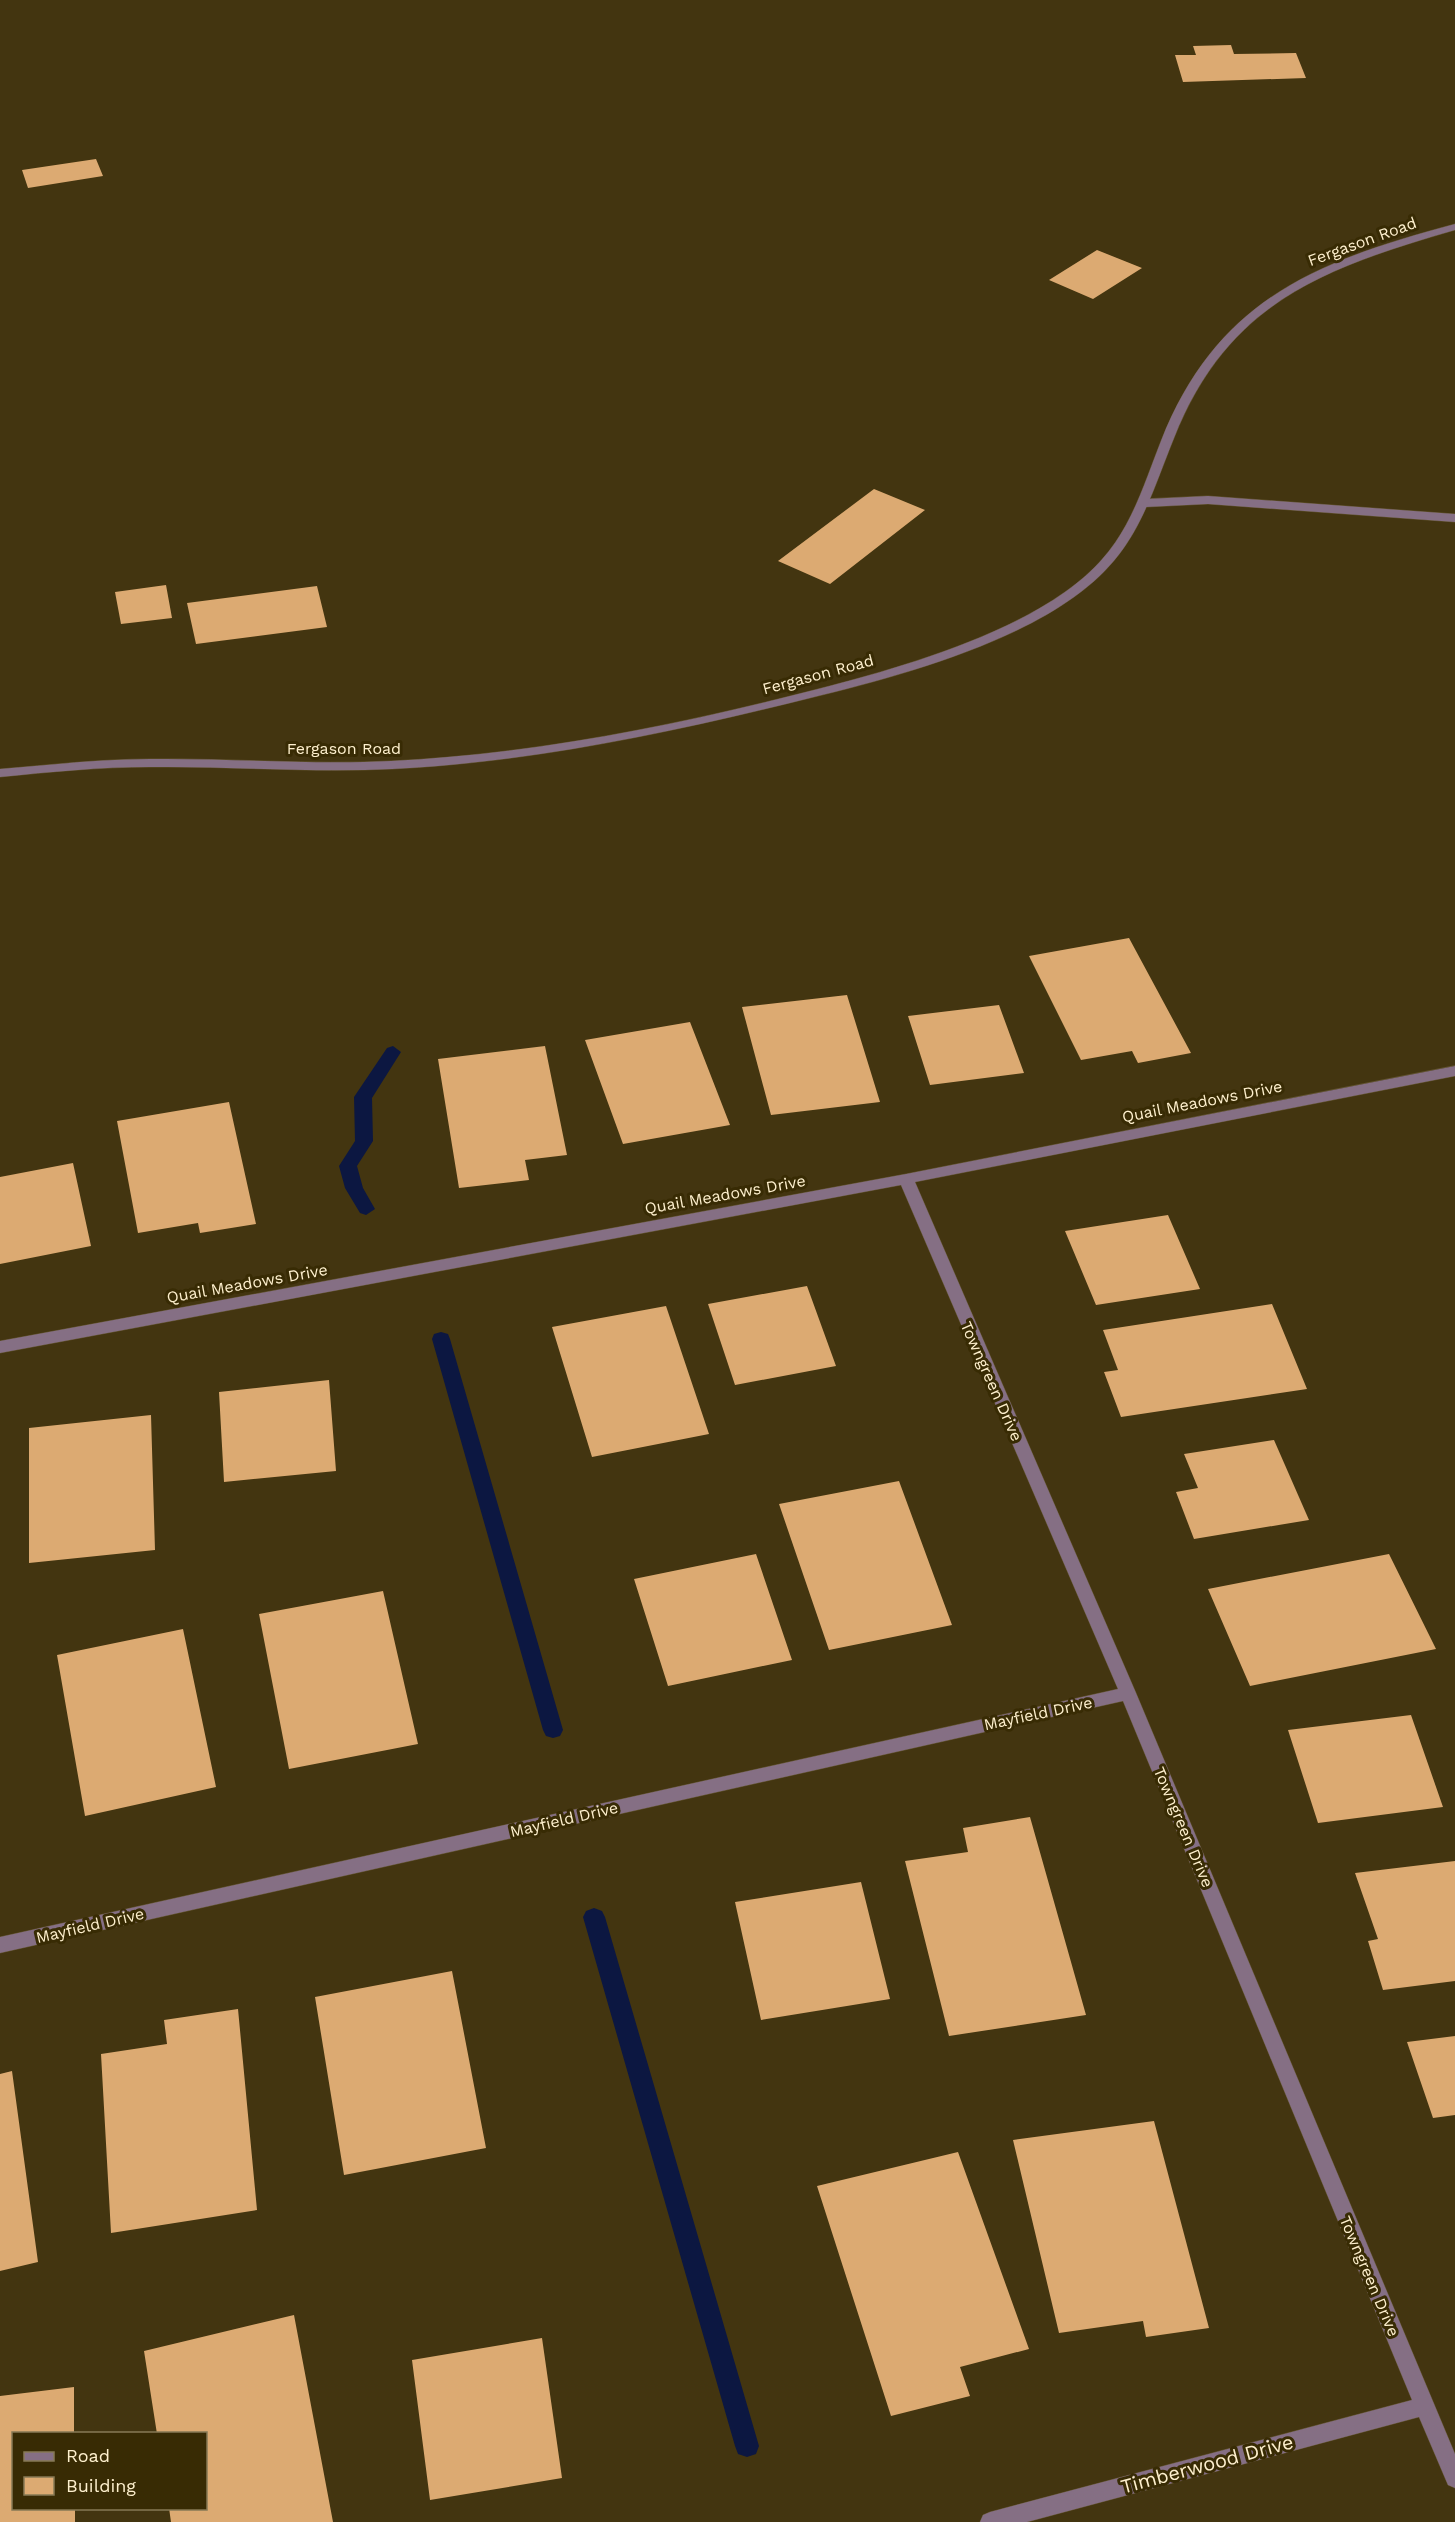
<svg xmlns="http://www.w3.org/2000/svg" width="1455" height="2522" viewBox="0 0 1455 2522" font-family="'Work Sans',sans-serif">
	<rect width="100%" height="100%" fill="#433510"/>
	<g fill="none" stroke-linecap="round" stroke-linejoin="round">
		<!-- stream -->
		<path fill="#0c1741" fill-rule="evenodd" d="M393,1046L401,1052L372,1098L373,1141L357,1166L363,1188L375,1209L366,1215L360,1213L345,1188L339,1166L355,1141L354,1097L387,1048Z
			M441,1332L448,1334L450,1339L563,1730L560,1736L553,1738L546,1736L543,1730L432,1339L434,1334Z
			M594,1908L602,1911L605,1917L759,2446L756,2454L747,2457L738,2454L735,2446L583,1917L586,1911Z"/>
	</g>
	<!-- building -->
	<path fill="#dcaa72" d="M1231,45L1234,54L1296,53L1306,78L1183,82L1175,55H1196L1193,46Z
		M96,159L103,176L28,188L22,170Z
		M1097,250L1142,268L1093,299L1049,280Z
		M874,489L925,510L830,584L778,561Z
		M166,585L172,618L121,624L115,592Z
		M317,586L327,627L196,644L187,603Z
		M1129,938L1191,1053L1138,1063L1132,1051L1081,1060L1029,956Z
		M847,995L880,1102L771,1115L742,1007Z
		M999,1005L1024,1073L930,1085L908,1016Z
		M690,1022L730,1125L623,1144L585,1040Z
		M545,1046L567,1155L525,1160L529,1180L459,1188L438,1059Z
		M229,1102L256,1224L200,1233L198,1223L138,1233L117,1121Z
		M73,1163L91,1246L0,1264V1177Z
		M1168,1215L1200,1289L1096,1305L1065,1231Z
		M807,1286L836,1366L735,1385L708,1304Z
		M1272,1304L1307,1389L1121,1417L1104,1372L1118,1370L1103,1330Z
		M666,1306L709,1434L592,1457L552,1327Z
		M329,1380L336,1471L224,1482L219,1392Z
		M151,1415L155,1550L29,1563V1428Z
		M1274,1440L1309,1520L1194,1539L1176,1492L1198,1488L1184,1454Z
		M899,1481L952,1625L829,1650L779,1504Z
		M756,1554L792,1660L668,1686L634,1579Z
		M1389,1554L1436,1649L1250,1686L1208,1589Z
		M383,1591L418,1744L289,1769L259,1614Z
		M183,1629L216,1787L85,1816L57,1655Z
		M1411,1715L1443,1807L1318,1823L1288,1730Z
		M1030,1817L1086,2015L949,2036L905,1861L968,1852L963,1828Z
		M1455,1861V1981L1383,1990L1368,1941L1378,1939L1355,1873Z
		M861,1882L890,1999L761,2020L735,1902Z
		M452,1971L486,2148L344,2175L315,1997Z
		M238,2009L257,2210L111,2233L101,2054L167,2044L164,2020Z
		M1455,2036V2115L1433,2118L1407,2042Z
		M12,2071L38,2262L0,2271V2074Z
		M1154,2121L1209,2328L1146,2337L1143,2321L1059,2333L1013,2140Z
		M958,2152L1029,2349L960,2367L970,2396L891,2416L817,2186Z
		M294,2315L333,2522H171L169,2508H206V2434H157L144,2351Z
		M542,2338L562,2478L430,2500L412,2360Z
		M74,2387V2434H14V2508H75V2522H0V2396Z"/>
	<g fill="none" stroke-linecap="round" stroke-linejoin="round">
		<defs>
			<path id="service" d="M1208,496L1455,514V522L1208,504L1146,507L1140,503L1146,499Z"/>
			<path id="minor" d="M1455,224V230C1324,268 1228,302 1174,438C1147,505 1136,553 1074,597C1005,647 893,678 810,698C673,732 534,762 392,769C311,773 230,766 150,767C100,767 50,772 0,777V769C50,765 99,759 150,759C230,758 311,765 391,761C536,754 678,725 818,689C896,669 999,639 1065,592C1125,550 1136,505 1161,441C1217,299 1317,261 1455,224Z
				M1455,1066V1076L915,1182L1136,1693L1455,2454V2488L1448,2485L1419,2417L1027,2522H980L983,2515L990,2512L1412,2400L1123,1701L0,1953V1937L1118,1689L901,1185L0,1353V1341L906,1174Z"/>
		</defs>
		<!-- service casing -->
		<use href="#service" stroke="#61532e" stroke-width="1"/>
		<!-- minor casing -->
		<use href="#minor" stroke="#61532e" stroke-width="1"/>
		<!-- service -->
		<use href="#service" fill="#856f84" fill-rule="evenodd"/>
		<!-- minor -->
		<use href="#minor" fill="#856f84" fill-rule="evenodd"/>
	</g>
	<g text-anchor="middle" stroke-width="6" stroke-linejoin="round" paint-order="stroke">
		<!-- street labels -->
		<g font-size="16" fill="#fef0ce" stroke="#382b04">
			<text transform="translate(1362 241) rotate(-20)" y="6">Fergason Road</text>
			<text transform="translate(818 674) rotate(-15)" y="6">Fergason Road</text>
			<text x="344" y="754">Fergason Road</text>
			<text transform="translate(1202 1101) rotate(-11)" y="6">Quail Meadows Drive</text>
			<text transform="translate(725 1194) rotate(-10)" y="6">Quail Meadows Drive</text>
			<text transform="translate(247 1283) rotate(-10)" y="6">Quail Meadows Drive</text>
			<text transform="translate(992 1381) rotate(66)" y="6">Towngreen Drive</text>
			<text transform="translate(1038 1713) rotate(-12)" y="6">Mayfield Drive</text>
			<text transform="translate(564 1819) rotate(-13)" y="6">Mayfield Drive</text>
			<text transform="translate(1184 1827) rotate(67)" y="6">Towngreen Drive</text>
			<text transform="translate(90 1925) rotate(-13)" y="6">Mayfield Drive</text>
			<text transform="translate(1370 2276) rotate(67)" y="6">Towngreen Drive</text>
		</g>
		<!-- near-street labels -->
		<g font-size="20" fill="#fef0ce" stroke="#382b04">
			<text transform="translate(1207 2464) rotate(-15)" y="7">Timberwood Drive</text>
		</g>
	</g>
	<!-- legend -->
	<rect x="12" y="2432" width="195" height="78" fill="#382b04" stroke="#877a55" stroke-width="1.5"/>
	<rect x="24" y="2452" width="30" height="9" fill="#856f84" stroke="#877a55" stroke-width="1.5"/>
	<text x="66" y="2462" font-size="18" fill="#fef0ce">Road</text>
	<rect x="24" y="2477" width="30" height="18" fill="#dcaa72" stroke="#877a55" stroke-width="1.5"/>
	<text x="66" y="2492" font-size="18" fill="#fef0ce">Building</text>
</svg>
